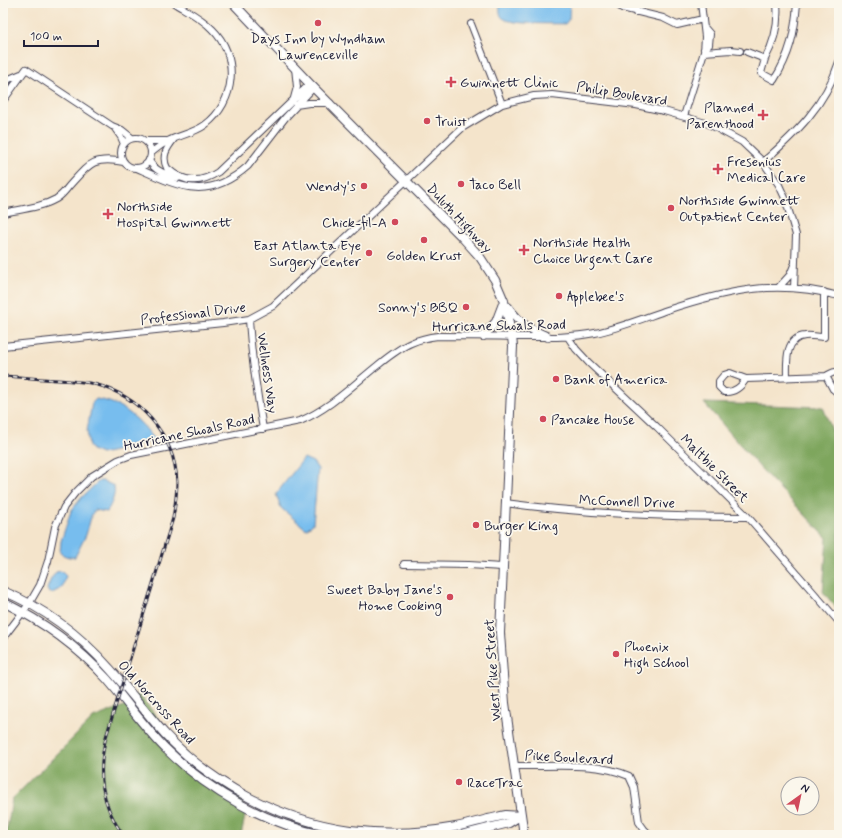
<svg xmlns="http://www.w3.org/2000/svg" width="842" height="838" viewBox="0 0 842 838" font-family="Mynerve,sans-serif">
	<rect width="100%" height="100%" fill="#fbf7ec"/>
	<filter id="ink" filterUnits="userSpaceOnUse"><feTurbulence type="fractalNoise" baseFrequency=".025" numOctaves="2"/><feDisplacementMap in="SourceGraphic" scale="8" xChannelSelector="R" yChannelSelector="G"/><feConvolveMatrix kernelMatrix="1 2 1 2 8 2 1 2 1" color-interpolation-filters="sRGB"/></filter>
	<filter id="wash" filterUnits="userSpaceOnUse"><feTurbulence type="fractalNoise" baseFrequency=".012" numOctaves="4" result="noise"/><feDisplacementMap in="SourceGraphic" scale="16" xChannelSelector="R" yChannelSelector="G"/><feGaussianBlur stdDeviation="0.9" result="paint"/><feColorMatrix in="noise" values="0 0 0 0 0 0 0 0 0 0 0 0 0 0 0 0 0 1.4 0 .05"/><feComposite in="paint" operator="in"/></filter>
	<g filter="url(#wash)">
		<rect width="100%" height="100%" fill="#f4e4cb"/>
		<!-- forest -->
		<path fill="#7ea65d" stroke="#50644c" d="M704,403L823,407L839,448V611L823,592L827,538L762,470Z
			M138,693L199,770L239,794L246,812L241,835H6L12,799L93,718L134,702Z"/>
		<!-- water -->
		<path fill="#77bdee" stroke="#4c7094" d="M500,3H570L569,19L565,24C554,23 506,26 501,16C499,12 500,7 500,3Z
			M96,399C122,402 140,420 155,440L149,442L129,445L115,451L101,454L92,450L89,446L87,431L92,403Z
			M304,458L313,462L318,469L313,524L306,529L281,508L276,494Z
			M99,481H103L114,486C116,495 111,504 107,512L95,510L92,514L86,535L75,557C69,558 65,556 60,553L61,541L71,511L82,497Z
			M61,571L66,576L62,588L52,593H49L47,589L51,579L56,572Z"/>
	</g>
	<g filter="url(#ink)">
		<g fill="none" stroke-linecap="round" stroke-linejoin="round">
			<defs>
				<path id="minor" d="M615,3L622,8L663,18L677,25L703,19
					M635,12L637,3
					M471,24L502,104
					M704,49L709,45L710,34L704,27
					M704,52L731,50L740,51
					M747,52L765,59C775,41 779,24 777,3
					M765,59L761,73L774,80C790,55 795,32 797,3
					M5,84L9,79L21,74
					M294,98L297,87L295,68
					M3,101L26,69L112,126L122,130L132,138
					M296,105L309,103H330
					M684,116L704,52L705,37L701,3
					M114,127L121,137L124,144
					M121 153a15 15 0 1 1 30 0a15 15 0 1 1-30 0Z
					M174,139C167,148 161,156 167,168C183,183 200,184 218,172L310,84
					M146,141H166
					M151,153C156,149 162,144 168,141C180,135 194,133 205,125C236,102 240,56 212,29C202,18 187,11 174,3
					M149,160C154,171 167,175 178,178
					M763,162C796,133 825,106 839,62
					M137,168C180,187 207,202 248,166L285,118L314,87
					M3,213C21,209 40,208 56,199C61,196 66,190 69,186C89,164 93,156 124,162
					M779,287L790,275L794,265
					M249,319C251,356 257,393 263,429
					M568,337L576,349L589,363L657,427L748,517L839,622
					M3,346L223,323L249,319L273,306L462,128L502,104L534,96L552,95L636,105L664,111L709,124L742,142L763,162L779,185L785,198L796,235L794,288
					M839,372C834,371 830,374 826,376L833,389L839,394
					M730,373L746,379C741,387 734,393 724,392L719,387V381L724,375Z
					M787,378C787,364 784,338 805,336C811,335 818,337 824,337V292
					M746,379L826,376
					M505,503C585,514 667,517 748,517
					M404,564L469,565L502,567
					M3,638L29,604L40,585L48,561L55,527L64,507L75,493L92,476L118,460L131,455L300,421C329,409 353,385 378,365C388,357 399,348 411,343C420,339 429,337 438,336C464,336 491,336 517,337C543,337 569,338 595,333C620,328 644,318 667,310C728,290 776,279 839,296
					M514,766C551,767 595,761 629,776L634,787L639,822L644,829L650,835"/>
				<path id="major" d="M233,3L310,84L461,236L480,257L495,280L504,301L512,337L513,346L500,633L505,703L524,835
					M508,307C521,325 528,328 548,337
					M483,336L496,322L504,301
					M3,591C44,608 81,636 110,669C129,690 146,713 165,734C212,785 280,820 350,830C383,834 417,834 450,828C463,826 475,822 488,819C494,818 500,816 506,815C511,815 516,816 521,816
					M3,602C42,621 78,647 107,679C128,703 145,729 168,751C210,792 265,823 323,835
					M461,835L509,823L520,816"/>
			</defs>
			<!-- minor casing -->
			<use href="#minor" stroke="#423f51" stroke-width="8"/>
			<!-- major casing -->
			<use href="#major" stroke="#423f51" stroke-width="10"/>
			<!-- minor -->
			<use href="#minor" stroke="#fff" stroke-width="6"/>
			<!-- major -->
			<use href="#major" stroke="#fff" stroke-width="8"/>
			<defs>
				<path id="rail" d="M3,376C21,377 40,379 58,380C70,381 82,381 94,384C139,395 175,435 177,482C177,494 175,506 173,518L106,737C97,774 101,804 123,835"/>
			</defs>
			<!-- rail casing -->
			<use href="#rail" stroke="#22223b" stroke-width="3"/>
			<!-- rail -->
			<use href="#rail" stroke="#fbf7ec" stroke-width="1.5" stroke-dasharray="4.5" stroke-linecap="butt"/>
		</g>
	</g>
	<!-- markers -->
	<g fill="#d1495b" stroke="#fbf7ec" stroke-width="1.5">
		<circle cx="318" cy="23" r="4"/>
		<path d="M449 76h4v4h4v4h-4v4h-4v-4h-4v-4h4z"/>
		<path d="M761 109h4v4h4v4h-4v4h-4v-4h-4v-4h4z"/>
		<circle cx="427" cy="121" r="4"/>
		<path d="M716 163h4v4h4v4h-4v4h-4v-4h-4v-4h4z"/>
		<circle cx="461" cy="184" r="4"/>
		<circle cx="364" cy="186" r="4"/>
		<circle cx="671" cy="208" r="4"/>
		<path d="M106 208h4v4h4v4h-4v4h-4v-4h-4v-4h4z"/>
		<circle cx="395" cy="222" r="4"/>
		<circle cx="424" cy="240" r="4"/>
		<path d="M522 244h4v4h4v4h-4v4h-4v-4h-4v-4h4z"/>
		<circle cx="369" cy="253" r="4"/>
		<circle cx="559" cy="296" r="4"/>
		<circle cx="466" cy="307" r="4"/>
		<circle cx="556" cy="379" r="4"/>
		<circle cx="543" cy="419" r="4"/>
		<circle cx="476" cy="525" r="4"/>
		<circle cx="450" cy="597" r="4"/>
		<circle cx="616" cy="654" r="4"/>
		<circle cx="459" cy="782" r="4"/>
	</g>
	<g text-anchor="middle" stroke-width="3.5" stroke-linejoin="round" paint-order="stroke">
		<!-- poi labels -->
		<g font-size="14" fill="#22223b" stroke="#fbf7ec" text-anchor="start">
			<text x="318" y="43" text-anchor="middle">Days Inn by Wyndham<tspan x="318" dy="16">Lawrenceville</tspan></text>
			<text x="460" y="87">Gwinnett Clinic</text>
			<text x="754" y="112" text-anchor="end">Planned<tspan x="754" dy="16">Parenthood</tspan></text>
			<text x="435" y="126">Truist</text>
			<text x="727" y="166">Fresenius<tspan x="727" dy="16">Medical Care</tspan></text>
			<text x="469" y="189">Taco Bell</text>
			<text x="356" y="191" text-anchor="end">Wendy's</text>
			<text x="679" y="205">Northside Gwinnett<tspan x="679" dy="16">Outpatient Center</tspan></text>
			<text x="117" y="211">Northside<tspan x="117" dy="16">Hospital Gwinnett</tspan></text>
			<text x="387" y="227" text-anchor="end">Chick-fil-A</text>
			<text x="533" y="247">Northside Health<tspan x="533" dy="16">Choice Urgent Care</tspan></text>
			<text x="361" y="250" text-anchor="end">East Atlanta Eye<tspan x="361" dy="16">Surgery Center</tspan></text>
			<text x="424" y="260" text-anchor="middle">Golden Krust</text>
			<text x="567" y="301">Applebee's</text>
			<text x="458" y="312" text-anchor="end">Sonny's BBQ</text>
			<text x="564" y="384">Bank of America</text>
			<text x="551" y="424">Pancake House</text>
			<text x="484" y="530">Burger King</text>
			<text x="442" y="594" text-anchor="end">Sweet Baby Jane's<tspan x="442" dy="16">Home Cooking</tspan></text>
			<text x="624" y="651">Phoenix<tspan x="624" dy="16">High School</tspan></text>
			<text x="467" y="787">RaceTrac</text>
		</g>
		<!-- street labels -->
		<g font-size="14" fill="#22223b" stroke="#fbf7ec">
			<text transform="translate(622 93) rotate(9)" y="5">Philip Boulevard</text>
			<text transform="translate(460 218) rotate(47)" y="5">Duluth Highway</text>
			<text transform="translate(193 313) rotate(-7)" y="5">Professional Drive</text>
			<text transform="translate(499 325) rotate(-1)" y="5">Hurricane Shoals Road</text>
			<text transform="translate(268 373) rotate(82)" y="5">Wellness Way</text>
			<text transform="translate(189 432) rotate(-12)" y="5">Hurricane Shoals Road</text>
			<text transform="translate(715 468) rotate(45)" y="5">Maltbie Street</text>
			<text transform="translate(627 501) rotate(2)" y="5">McConnell Drive</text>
			<text transform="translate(492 670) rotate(-94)" y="5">West Pike Street</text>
			<text transform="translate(157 702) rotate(48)" y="5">Old Norcross Road</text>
			<text transform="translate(569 757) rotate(3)" y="5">Pike Boulevard</text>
		</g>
	</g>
	<!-- margin -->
	<rect width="842" height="838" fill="none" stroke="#fbf7ec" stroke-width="16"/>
	<!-- north arrow -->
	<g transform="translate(800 796) rotate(33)"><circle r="19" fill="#fbf7ec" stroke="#a4a2a5"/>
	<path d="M0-3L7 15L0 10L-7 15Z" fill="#d1495b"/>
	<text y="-6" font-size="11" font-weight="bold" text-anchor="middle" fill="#22223b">N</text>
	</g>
	<!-- scale -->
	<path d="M24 40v6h74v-6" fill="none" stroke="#22223b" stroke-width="2"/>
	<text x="30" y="40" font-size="12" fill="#22223b" stroke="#fbf7ec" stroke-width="3" paint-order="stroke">100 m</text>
</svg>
